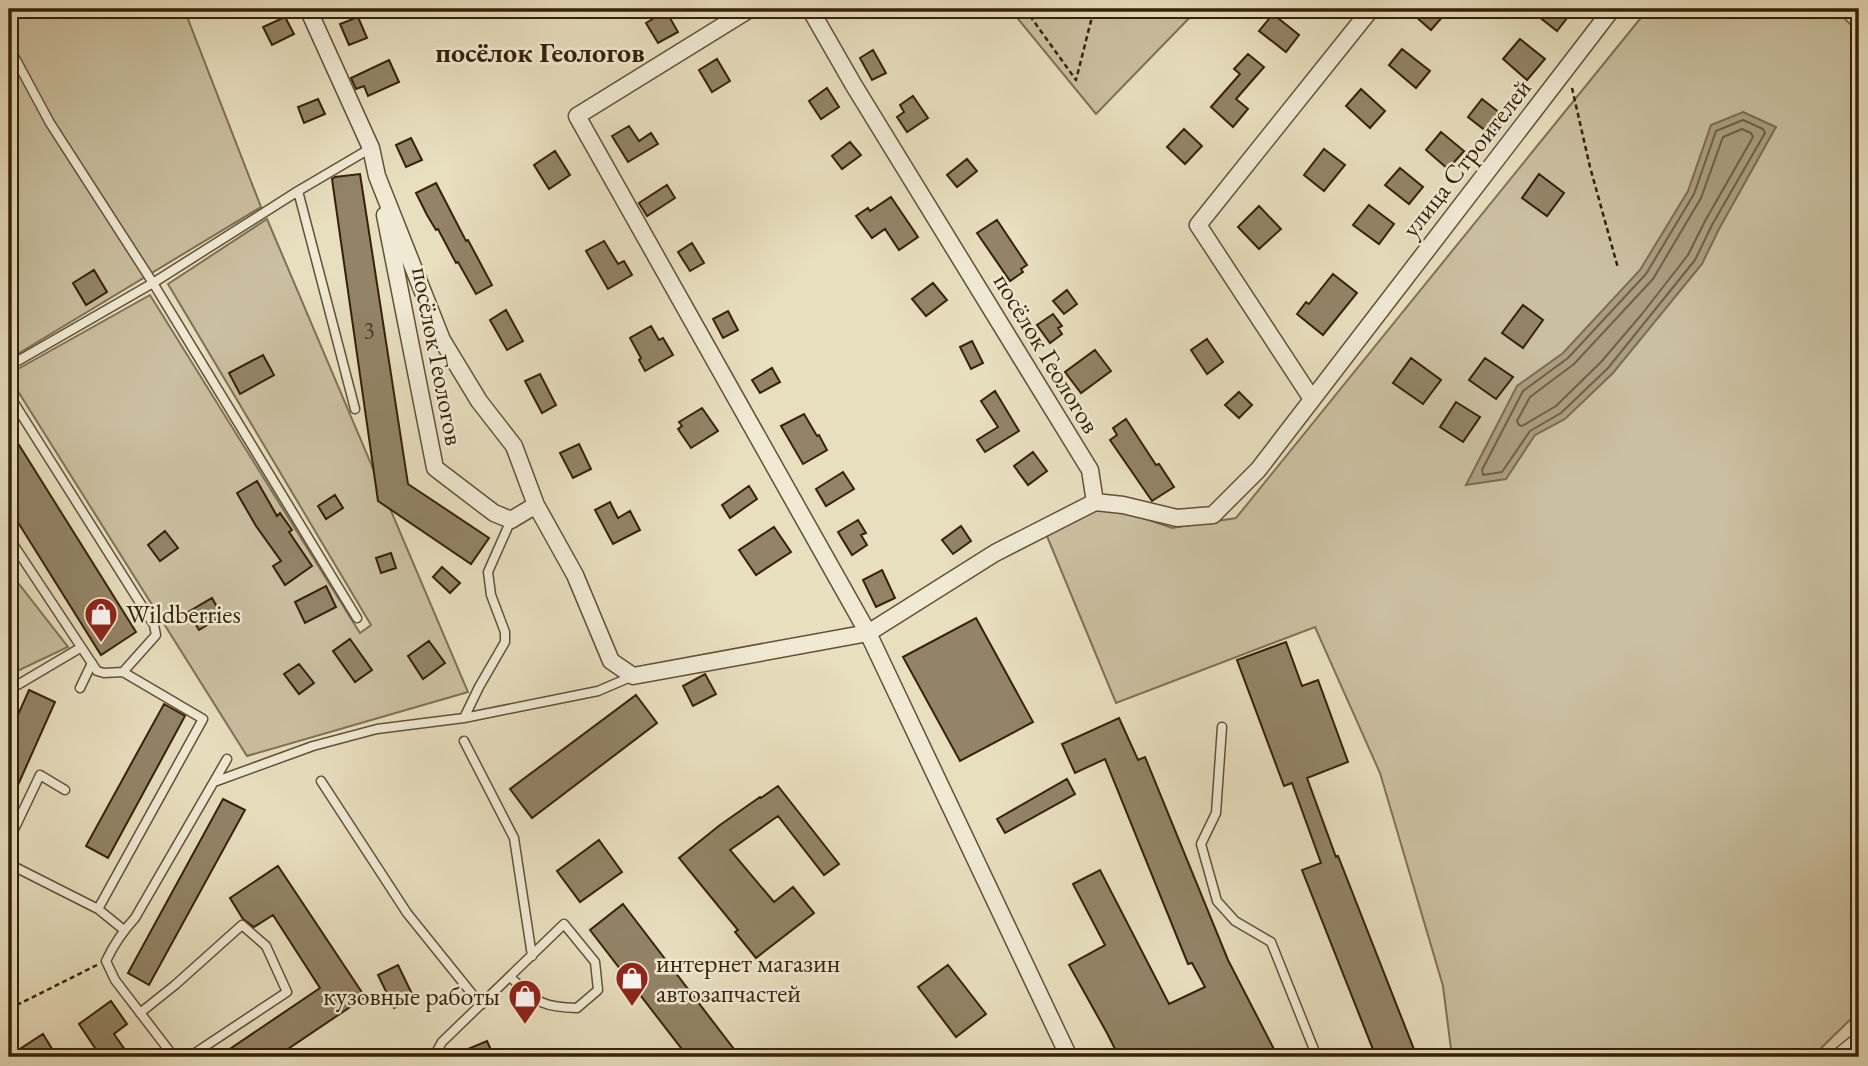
<svg xmlns="http://www.w3.org/2000/svg" width="1868" height="1066" viewBox="0 0 1868 1066" font-family="'EB Garamond',serif">
	<rect width="100%" height="100%" fill="#e8dfbf"/>
	<filter id="stains"><feTurbulence type="fractalNoise" baseFrequency=".00286" numOctaves="4"/><feColorMatrix values="0 0 0 0 .2 0 0 0 0 .09 0 0 0 0 .02 0 0 0 .5 -.17"/></filter>
	<radialGradient id="worn" r=".72"><stop offset=".6" stop-color="#630" stop-opacity="0"/><stop offset="1" stop-color="#630" stop-opacity=".3"/></radialGradient>
	<!-- green -->
	<path fill="#cabfa0" stroke="#807054" stroke-width="2" d="M9,9H184L261,207L11,358L9,355Z
		M1010,9H1198L1096,114Z
		M1648,9H1835L1859,33V1011L1812,1057H1452L1443,986L1380,773L1315,627L1116,703L1044,529L1108,506L1172,528L1236,518Z
		M267,219L468,692L247,756L9,377V374L150,295L360,633L371,625L168,284Z
		M12,575L68,647L9,675V587Z"/>
	<!-- water -->
	<path fill="#ab9e80" stroke="#7c6c50" stroke-width="2" d="M1743,112L1776,127L1719,229L1702,264L1613,373L1565,419L1535,435L1506,479L1466,485L1517,386L1563,353L1640,270L1688,191L1711,125Z"/>
	<g fill="none" stroke-linecap="round" stroke-linejoin="round">
		<!-- shore -->
		<path stroke="#706044" stroke-width="2" d="M1743,120L1763,129L1765,133L1712,225L1695,260L1608,368L1561,413L1530,431L1502,472L1483,475L1482,470L1523,391L1568,358L1646,274L1694,194L1716,131Z
			M1742,129L1751,133L1753,137L1705,221L1688,255L1642,314L1601,362L1556,406L1522,426L1519,425L1517,421L1530,397L1574,364L1653,279L1701,198L1723,137Z"/>
	</g>
	<!-- building -->
	<path fill="#938467" stroke="#362107" stroke-width="2" d="M1407,9H1438L1444,15L1431,30Z
		M1529,9H1574L1557,31Z
		M666,11L678,32L658,43L646,23Z
		M1273,14L1299,35L1286,52L1259,31Z
		M285,17L294,34L272,45L263,27Z
		M358,17L367,38L349,45L340,24Z
		M1520,39L1545,59L1527,80L1503,59Z
		M1402,49L1430,71L1416,88L1389,65Z
		M873,50L886,73L872,80L860,58Z
		M1248,54L1264,67L1236,99L1248,109L1233,127L1211,107L1240,74L1234,69Z
		M717,59L730,81L712,92L699,70Z
		M389,60L399,82L368,96L364,86L356,89L351,78Z
		M827,88L839,107L821,119L809,101Z
		M1361,89L1385,111L1370,128L1346,106Z
		M913,96L928,118L907,132L897,117L904,112L900,105Z
		M318,99L325,114L304,123L298,107Z
		M1482,99L1505,117L1491,135L1468,117Z
		M629,126L639,141L651,133L658,144L628,162L612,136Z
		M1184,129L1202,146L1185,164L1167,147Z
		M1441,132L1464,151L1448,169L1426,150Z
		M411,138L422,160L406,167L396,145Z
		M850,142L861,155L842,169L832,156Z
		M1324,149L1345,165L1324,191L1304,175Z
		M555,151L570,175L549,189L534,165Z
		M967,159L977,171L957,187L947,175Z
		M1400,168L1423,187L1409,204L1385,185Z
		M360,174L408,484L489,538L471,564L378,501L332,179L335,177Z
		M1539,174L1564,193L1547,216L1522,198Z
		M436,183L466,241L468,240L492,285L476,294L458,262L456,263L438,229L436,230L427,215L416,193Z
		M667,185L675,198L647,216L639,203Z
		M891,197L918,237L899,250L885,229L872,238L856,216L868,208L870,211Z
		M1369,205L1394,224L1379,244L1353,225Z
		M1259,206L1281,229L1259,249L1238,227Z
		M997,220L1027,265L1021,269L1023,272L1010,281L977,233Z
		M604,241L618,264L624,261L632,275L608,289L586,251Z
		M692,243L704,263L690,271L678,252Z
		M94,270L107,292L86,305L73,283Z
		M1333,274L1357,293L1323,335L1297,314L1306,302L1309,304Z
		M933,283L947,300L926,316L912,299Z
		M1067,290L1077,304L1064,314L1053,301Z
		M1523,305L1543,320L1523,348L1502,333Z
		M506,310L523,341L507,350L490,320Z
		M728,311L738,330L723,338L713,319Z
		M1053,314L1062,326L1058,328L1062,334L1050,343L1037,325Z
		M651,326L659,340L663,338L673,355L645,371L639,360L641,358L630,338Z
		M1207,339L1223,362L1207,374L1191,350Z
		M972,341L983,363L971,369L960,347Z
		M1095,350L1111,371L1081,393L1065,372Z
		M263,355L274,375L240,394L229,373Z
		M1411,358L1441,380L1423,404L1393,383Z
		M1485,358L1513,377L1496,399L1469,380Z
		M772,368L780,382L760,393L752,380Z
		M540,374L556,405L542,413L525,381Z
		M995,391L1019,431L985,452L977,440L998,427L981,401Z
		M1239,392L1252,405L1239,418L1225,405Z
		M1456,402L1480,417L1463,442L1440,427Z
		M702,408L718,431L691,448L678,429L682,426L679,422Z
		M804,414L817,436L819,435L827,450L803,464L781,426Z
		M1126,419L1156,465L1159,464L1174,487L1152,501L1110,440L1117,435L1113,428Z
		M9,429L136,632L101,655L9,508Z
		M579,444L591,469L573,478L560,453Z
		M1033,452L1047,471L1028,485L1014,466Z
		M843,472L854,489L826,506L816,489Z
		M257,481L277,516L280,513L292,530L289,532L312,566L285,585L273,566L281,561L256,526L237,493Z
		M749,486L757,499L730,518L722,505Z
		M335,495L343,508L326,519L318,506Z
		M610,502L618,518L630,511L640,530L613,544L595,510Z
		M858,520L866,533L861,535L867,545L852,555L838,532Z
		M961,526L971,541L953,554L942,540Z
		M774,527L791,552L756,575L739,550Z
		M165,531L178,548L160,561L148,545Z
		M391,553L396,568L381,573L376,558Z
		M442,567L460,583L450,593L433,577Z
		M882,570L895,598L876,607L863,580Z
		M326,586L336,607L305,623L295,602Z
		M212,598L222,616L199,630L188,612Z
		M976,618L1033,722L960,761L903,657Z
		M350,639L372,670L355,682L333,651Z
		M429,641L445,663L423,679L408,656Z
		M1286,642L1302,686L1318,680L1348,762L1307,778L1336,857L1338,856L1417,1057H1376L1302,870L1321,863L1292,783L1284,786L1237,660Z
		M299,664L314,683L299,694L284,674Z
		M705,674L716,694L693,706L683,686Z
		M29,690L55,702L9,805V735Z
		M636,695L657,723L532,818L510,789Z
		M164,704L185,716L108,858L86,846Z
		M1119,718L1138,760L1145,757L1228,960L1278,1057H1119L1107,1033L1069,965L1105,945L1073,884L1100,870L1169,1004L1205,987L1192,963L1188,964L1105,759L1075,773L1062,744Z
		M1067,779L1075,794L1005,833L997,819Z
		M778,786L839,864L824,875L778,816L730,850L774,902L793,887L814,913L756,958L735,932L738,930L679,858L720,825L760,797L761,798Z
		M223,799L245,810L149,985L128,973Z
		M599,840L622,872L580,902L557,871Z
		M278,866L365,997L276,1057H218L320,988L273,915L254,927L243,919L230,898Z
		M623,904L740,1057H688L590,930Z
		M398,965L414,998L394,1008L378,975Z
		M948,965L986,1014L956,1037L918,987Z
		M111,1001L127,1024L114,1034L130,1057H101L79,1024Z
		M43,1034L57,1057H9V1056Z
		M487,1041L494,1057H449Z"/>
	<g fill="none" stroke-linecap="round" stroke-linejoin="round">
		<defs>
			<path id="service" d="M9,47L50,123L153,283L357,618
				M298,191L355,409
				M9,366L153,283L298,191L371,148
				M9,395L154,625L156,635L123,672L104,673L97,671L9,538
				M80,688L92,663
				M9,690L80,648
				M464,718L598,691L633,676
				M1222,727L1216,813L1201,844L1217,901L1235,921L1271,942L1317,1057
				M464,741L514,838L532,956
				M321,781L407,913L481,1005
				M214,782L313,746L377,729L464,718L479,687L505,642V632L491,595L488,572L511,520
				M9,840L40,775L65,790
				M9,864L98,909L124,930
				M98,909L203,719L123,672
				M140,1013L175,985L242,925L266,946L287,992L189,1057
				M174,1057L115,980L106,961C114,944 123,931 135,918L227,759
				M438,1057L437,1051L442,1042L564,924L595,962L598,990L577,1008C539,1007 537,1001 510,977"/>
			<path id="minor" d="M308,9L371,148L377,176L442,340L479,401L514,446L536,505L575,575L611,661L633,676L868,633L995,553L1095,502L1090,470L853,84L810,9
				M750,9L577,116L868,633L1069,1057
				M1857,9L1859,10
				M385,215L435,468L494,513L511,520L536,505
				M1312,399L1198,225L1371,9
				M1095,502L1123,505L1177,518L1213,515L1258,470L1612,9"/>
			<path id="tertiary" d="M1843,1057L1859,1044"/>
		</defs>
		<!-- service casing -->
		<use href="#service" stroke="#625035" stroke-width="11"/>
		<!-- minor casing -->
		<use href="#minor" stroke="#625035" stroke-width="19"/>
		<!-- tertiary casing -->
		<use href="#tertiary" stroke="#625035" stroke-width="24"/>
		<!-- path -->
		<path stroke="#362107" stroke-width="2.5" stroke-dasharray="5 3.5" stroke-linecap="butt" d="M1025,9L1076,80L1094,9
			M1572,88L1590,167L1618,268
			M9,1009L97,965"/>
		<!-- service -->
		<use href="#service" stroke="#f0ead5" stroke-width="8"/>
		<!-- minor -->
		<use href="#minor" stroke="#f0ead5" stroke-width="16"/>
		<!-- tertiary -->
		<use href="#tertiary" stroke="#f0ead5" stroke-width="21"/>
	</g>
	<!-- icons -->
	<defs>
		<symbol id="shop-pin" viewBox="-11 -11 22 30"><path d="M0 17L-7.5 6A9.5 9.5 0 1 1 7.5 6Z" fill="#8f2418" stroke="#f0ead5"/><path d="M-5-2.5h2.3a2.7 3.5 0 0 1 5.4 0H5L5.5 6h-11ZM-1.5-2.5h3a1.5 2.3 0 0 0-3 0Z" fill="#fff"/></symbol>
	</defs>
	<g fill-rule="evenodd">
		<use href="#shop-pin" x="82" y="595" width="38" height="52"/>
		<use href="#shop-pin" x="613" y="959" width="38" height="52"/>
		<use href="#shop-pin" x="506" y="977" width="38" height="52"/>
	</g>
	<g text-anchor="middle" stroke-width="5" stroke-linejoin="round" paint-order="stroke">
		<!-- number labels -->
		<g font-size="23" fill="#4d3a1f">
			<text x="369" y="338">3</text>
		</g>
		<!-- street labels -->
		<g font-size="26" fill="#362107" stroke="#f0ead5">
			<text transform="translate(1466 158) rotate(-52)" y="9">улица Строителей</text>
			<text transform="translate(1047 353) rotate(59)" y="9">посёлок Геологов</text>
			<text transform="translate(438 356) rotate(79)" y="9">посёлок Геологов</text>
		</g>
		<!-- poi labels -->
		<g font-size="26" fill="#362107" stroke="#f0ead5" text-anchor="start">
			<text x="126" y="623">Wildberries</text>
			<text x="656" y="972">интернет магазин<tspan x="656" dy="30">автозапчастей</tspan></text>
			<text x="500" y="1005" text-anchor="end">кузовные работы</text>
		</g>
		<!-- neighbourhood labels -->
		<g font-size="28" font-weight="bold" fill="#362107" stroke="#f0ead5">
			<text x="540" y="62">посёлок Геологов</text>
		</g>
	</g>
	<!-- margin -->
	<rect width="1868" height="1066" fill="none" stroke="#e8dfbf" stroke-width="35"/>
	<rect x="10" y="10" width="1847" height="1045" fill="none" stroke="#362107" stroke-width="3.5"/>
	<rect x="18" y="18" width="1833" height="1031" fill="none" stroke="#362107" stroke-width="2"/>
	<rect width="100%" height="100%" filter="url(#stains)"/>
	<rect width="100%" height="100%" fill="url(#worn)"/>
</svg>
